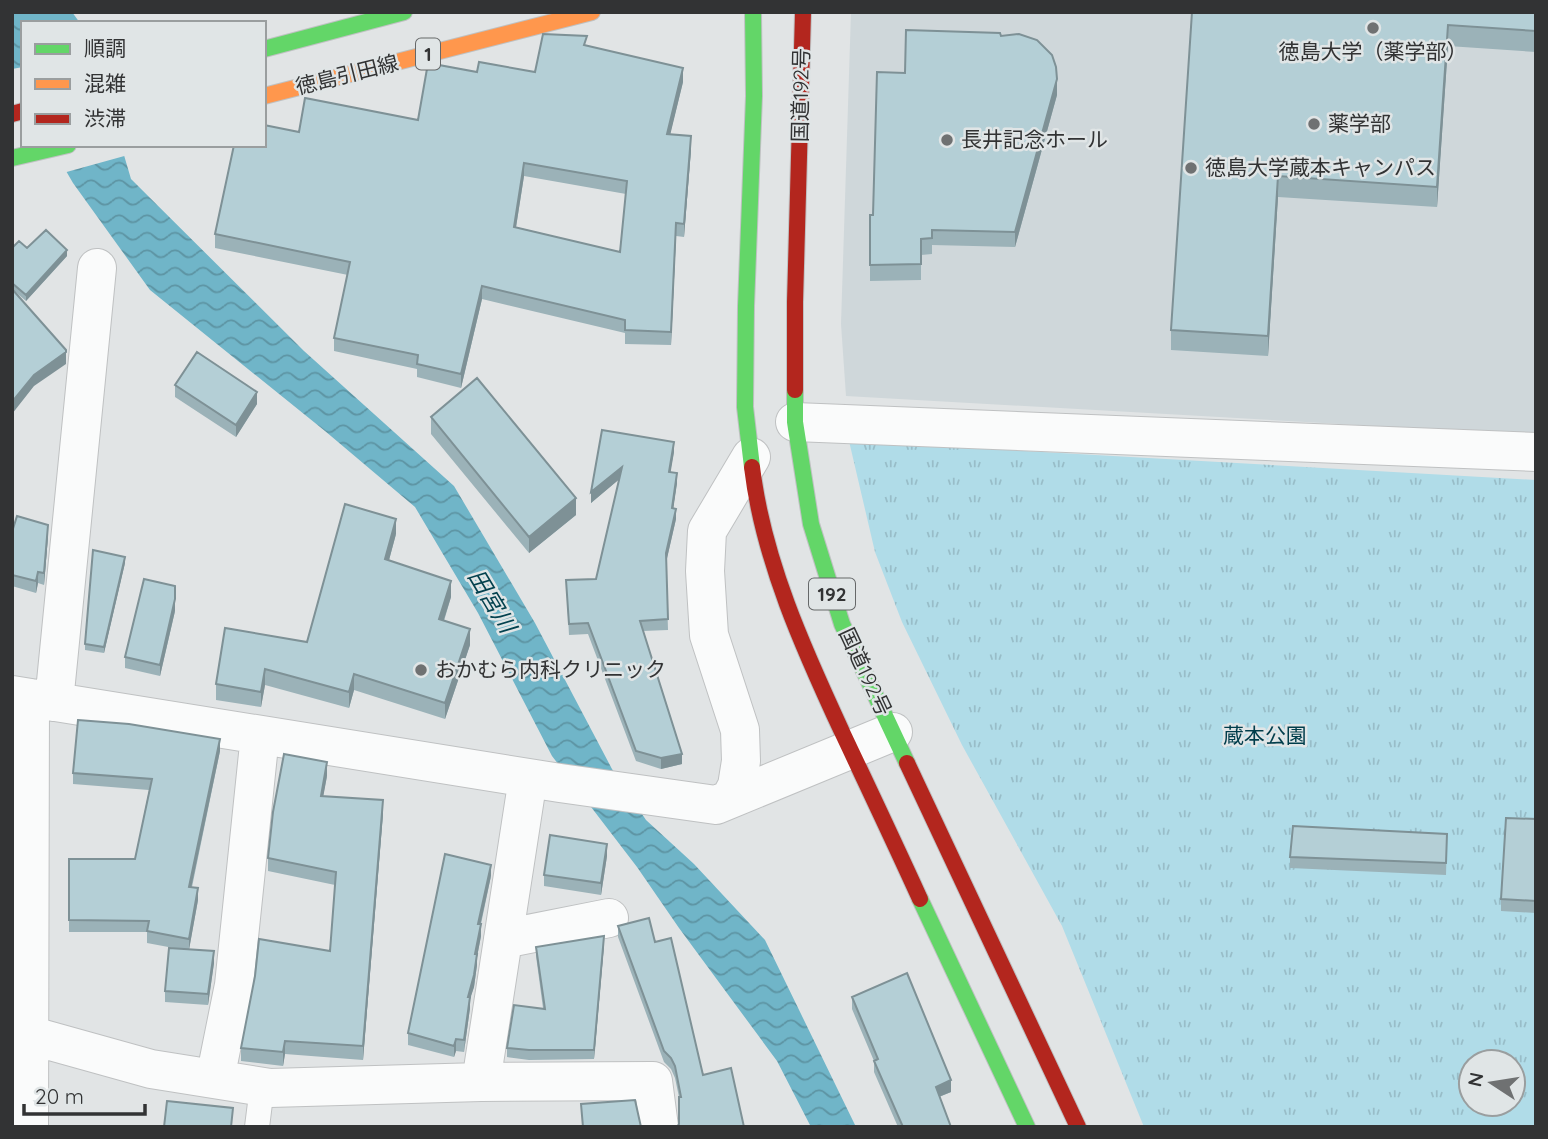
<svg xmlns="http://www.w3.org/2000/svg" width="1548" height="1139" viewBox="0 0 1548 1139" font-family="Quicksand,'Noto Sans JP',sans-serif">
	<defs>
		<pattern id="park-tufts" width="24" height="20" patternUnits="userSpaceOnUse" patternTransform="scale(1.75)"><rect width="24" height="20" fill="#b0dce8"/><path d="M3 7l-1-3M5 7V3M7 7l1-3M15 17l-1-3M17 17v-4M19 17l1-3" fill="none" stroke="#98bdc8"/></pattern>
		<pattern id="water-waves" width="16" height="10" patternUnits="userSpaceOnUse" patternTransform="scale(1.75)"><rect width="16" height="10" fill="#70b5c8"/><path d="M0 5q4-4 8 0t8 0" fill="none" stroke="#5d94a3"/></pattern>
	</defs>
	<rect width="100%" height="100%" fill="#e1e4e5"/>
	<!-- built -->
	<path fill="#cfd7da" d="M851,12H1536V435L846,396L841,324Z"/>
	<!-- park -->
	<path fill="url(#park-tufts)" fill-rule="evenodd" d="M849,441L1536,480V1127H1144L1062,926L962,745L902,622L875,552ZM1471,1062H1513V1104H1471Z"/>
	<!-- water -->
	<path fill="url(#water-waves)" d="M12,12H72L80,23H23V95L12,77Z
		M51,145H121L131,179L304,351L454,486L535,623L612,769L646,820L694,864L765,940L856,1127H811L777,1061L679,928L637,867L552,756L478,613L415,507L325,431L150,290L73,183Z"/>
	<!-- pier -->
	<path fill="#e1e4e5" d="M23,67V99L12,84V69Z
		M48,145H125L128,155L63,173Z"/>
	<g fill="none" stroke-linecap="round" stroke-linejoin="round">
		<defs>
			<path id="lane" d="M257,1127L262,1087"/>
			<path id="street" d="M795,422L1536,452
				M12,695L560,783L716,805L893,732
				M54,702L97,268
				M730,799L737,786L741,761L740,730L709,635L705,571L707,531L751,457
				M503,939L609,918
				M29,1035L151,1069L270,1088L481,1082L528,778
				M215,1079L234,985L260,735
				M481,1082L653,1081L659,1127
				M29,1127L30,698"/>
			<path id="fast" d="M264,49L404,12
				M12,158L68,145
				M795,390V422L811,524L842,624L907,763
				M752,467L745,407L746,306L754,96L753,12
				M920,899L1027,1127"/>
			<path id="slow" d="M264,96L592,12"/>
			<path id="jam" d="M12,114L23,111
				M795,390V302L803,12
				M752,467C763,560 804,650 843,734C869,789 895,844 920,899
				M907,763L1078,1127"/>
		</defs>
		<!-- lane casing -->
		<use href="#lane" stroke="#bfc1c2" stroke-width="26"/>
		<!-- street casing -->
		<use href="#street" stroke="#bfc1c2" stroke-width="40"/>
		<!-- fast casing -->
		<use href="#fast" stroke="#bfc1c2" stroke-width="18"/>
		<!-- slow casing -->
		<use href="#slow" stroke="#bfc1c2" stroke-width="18"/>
		<!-- jam casing -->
		<use href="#jam" stroke="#bfc1c2" stroke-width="18"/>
		<!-- lane -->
		<use href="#lane" stroke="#fafbfb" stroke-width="24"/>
		<!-- street -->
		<use href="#street" stroke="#fafbfb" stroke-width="38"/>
		<!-- fast -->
		<use href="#fast" stroke="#63d668" stroke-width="16"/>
		<!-- slow -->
		<use href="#slow" stroke="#ff974d" stroke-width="16"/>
		<!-- jam -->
		<use href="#jam" stroke="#b3261e" stroke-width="16"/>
	</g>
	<!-- wall -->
	<path fill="#9bb2b8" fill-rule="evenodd" d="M1192,12H1536V52L1448,46L1437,207L1278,197L1268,356L1171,350V330Z
		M1001,36L1057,95L1015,247L932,245V254L921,255V280L870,281V215H873L905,73Z
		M587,45L683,82L670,134L691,150L684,237L676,236L671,345L625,344V333L482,299L461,388L417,377V369L334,351V338L348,275L215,248V234L299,132L418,120L477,72H535ZM524,176L626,194L620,252L516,227Z
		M12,248H27L67,256L26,301L12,289Z
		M175,385L257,404L236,437L175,397Z
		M431,417L576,515L529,553L431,434Z
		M674,452L670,472L677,483L673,508L676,519L666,562L668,630L643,631L682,764L661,769L636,761L588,634L569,635L566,580L596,579L619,479L591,503V492Z
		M12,532L48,536L44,585L38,583L36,593L12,586Z
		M396,534L389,560L451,597L444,621L470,645L445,719L354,690L349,708L265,685L261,707L216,700V684L307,642Z
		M125,563L104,653L85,650V644Z
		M175,611L160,676L125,668V657Z
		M220,751L192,887L198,900L189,949L214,963L208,1005L165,1002V991L179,949L147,943V932H69V859H135L149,790L73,784V773Z
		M327,776L323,796L383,814L363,1060L285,1054L283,1066L241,1061V1048L330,951L335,885L268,871V858Z
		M1536,819V913L1501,911V899Z
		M1447,834L1446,875L1290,868V857Z
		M607,856L601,895L544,886V875Z
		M491,876L481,924V936L477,957V965L474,987L470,999V1008L464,1052L456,1051L454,1057L408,1045V1033Z
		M618,926L655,942L703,1075L679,1124V1097L675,1078L671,1069L664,1062L618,937Z
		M604,945L594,1059L529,1060L507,1057V1048L543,1008L536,956V947Z
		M852,997L951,1092L939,1097L951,1127H898L874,1072V1061L852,1009Z"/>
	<!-- shaded-wall -->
	<path fill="#7e9196" d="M1448,25V46L1437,207V187Z
		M683,68V82L667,148V134Z
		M1057,79V95L1015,247V232Z
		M691,136V150L684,237V224Z
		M524,163V176L514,240V227Z
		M1278,176V197L1268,356V336Z
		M676,223V236L671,345V332Z
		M67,250V256L26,301V295Z
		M482,286V299L461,388V374Z
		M66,352V364L34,386L12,414V402L34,375Z
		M257,392V404L236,437V425Z
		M674,442V452L669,482V472Z
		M622,467V477L591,503V492Z
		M677,473V483L672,518V508Z
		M576,498V515L529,553V537Z
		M676,509V519L666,563V553Z
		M396,519V534L385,575V559Z
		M48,525V536L44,585V573Z
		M125,557V563L104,653V647Z
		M38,572V583L36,593V581Z
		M451,581V597L439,635V619Z
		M175,599V611L160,676V665Z
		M470,629V645L445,719V703Z
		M265,669V685L261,707V692Z
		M354,674V690L349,708V692Z
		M220,739V751L189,898V887Z
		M682,754V764L661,769V758Z
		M327,762V776L321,809V796Z
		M383,800V814L363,1060V1046Z
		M607,844V856L601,895V883Z
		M491,865V876L478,935V924Z
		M198,888V900L189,950V939Z
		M481,924V936L477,957V965L474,987L470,999V1008L464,1052L468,997Z
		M604,936V945L594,1059V1050Z
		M214,951V963L208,1005V994Z
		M456,1039V1051L454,1057V1046Z
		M285,1041V1054L283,1066V1052Z
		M951,1080V1092L936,1098V1087Z"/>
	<!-- building -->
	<path fill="#b4cfd6" stroke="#7e9196" stroke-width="2" fill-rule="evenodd" d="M1192,12H1536V31L1448,25L1437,187L1278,176L1268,336L1171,330Z
		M906,30L1000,33L1001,36L1019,34L1037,40L1052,55L1056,67L1057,79L1015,232L932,230V238L921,239V264L870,265V215H873L877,72L905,73Z
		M543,34L587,36L584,45L683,68L667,134L691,136L684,224L676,223L671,332L625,330V320L482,286L461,374L417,364L418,355L334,338L350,262L215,234L234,145H264V125L299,132L305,98L418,120L428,63L477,72L479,62L535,72ZM524,163L627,181L620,252L514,227Z
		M46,230L67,250L26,295L12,283V248L19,241L27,248Z
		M12,289L66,350V352L34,375L12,402Z
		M197,352L257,392L236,425L175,385Z
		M477,378L576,498L529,537L431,417Z
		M602,430L674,442L669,472L677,473L672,508L676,509L666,553L668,619L640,621L682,754L661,758L636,751L588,623L569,624L566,580L596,579L622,467L591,492Z
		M345,504L396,519L385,559L451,581L439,619L470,629L445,703L354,674L349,692L265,669L261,692L216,684L225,628L307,642Z
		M17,516L48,525L44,573L38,572L36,581L12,575V532Z
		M93,550L125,557L104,647L85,644Z
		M144,579L175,586V599L160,665L125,657Z
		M78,720L129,724L220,739L189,887L198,888L189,939L147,931L149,921L69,920V859H135L152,779L73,773Z
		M284,754L327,762L321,796L383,800L363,1046L285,1041L283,1052L241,1048L255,976L259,939L330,951L336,872L268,858L273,812Z
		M1506,818L1536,819V901L1501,899Z
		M1293,826L1447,834L1446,863L1290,857Z
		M550,835L607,844L601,883L544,875Z
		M445,854L491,865L478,924H481L475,954H477L474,975L468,997H470L464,1040L456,1039L454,1046L408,1033Z
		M649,918L655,942L671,938L703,1075L731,1068L744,1127H677L679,1124V1097H681L675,1066L671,1058L664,1051L618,926Z
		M604,936L594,1050H529L507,1048L514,1005L545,1009L536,947Z
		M169,948L214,951L208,994L165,991Z
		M907,973L951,1080L936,1087L951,1127H903L874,1061L878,1059L852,997Z
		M635,1100L641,1127H583L581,1104Z
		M167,1101L233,1108L231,1127H164Z"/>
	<!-- markers -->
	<g fill="#6f7172" stroke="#e0e5e6" stroke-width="2.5">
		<circle cx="1373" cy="28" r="7"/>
		<circle cx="1314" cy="124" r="7"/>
		<circle cx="947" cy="140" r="7"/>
		<circle cx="1191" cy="168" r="7"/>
		<circle cx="421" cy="670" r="7"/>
	</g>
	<g text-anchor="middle" stroke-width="5" stroke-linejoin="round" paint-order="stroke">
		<!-- shield labels -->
		<g fill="#e0e5e6" stroke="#666869" stroke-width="2">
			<rect x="416" y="38.5" width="24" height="31" rx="5"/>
			<rect x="809" y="578.5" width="46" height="31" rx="5"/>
		</g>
		<g font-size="19" font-weight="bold" fill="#323334">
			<text x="428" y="61">1</text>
			<text x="832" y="601">192</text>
		</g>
		<!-- poi labels -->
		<g font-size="21" fill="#323334" stroke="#e0e5e6" text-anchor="start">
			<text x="1373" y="59" text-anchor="middle">徳島大学（薬学部）</text>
			<text x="1328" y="131">薬学部</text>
			<text x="961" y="147">長井記念ホール</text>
			<text x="1205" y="175">徳島大学蔵本キャンパス</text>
			<text x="435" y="677">おかむら内科クリニック</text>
		</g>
		<!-- street labels -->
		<g font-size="21" fill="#323334" stroke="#e0e5e6">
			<text transform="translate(347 75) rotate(-14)" y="7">徳島引田線</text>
			<text transform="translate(801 95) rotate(-89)" y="7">国道192号</text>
			<text transform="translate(865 672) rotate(65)" y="7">国道192号</text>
		</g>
		<!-- park labels -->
		<g font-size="21" fill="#003d4b" stroke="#e0e5e6">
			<text x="1265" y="743">蔵本公園</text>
		</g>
		<!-- water labels -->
		<g font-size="23" font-style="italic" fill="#03414e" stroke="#e0e5e6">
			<text transform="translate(492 601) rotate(59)" y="8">田宮川</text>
		</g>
	</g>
	<!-- border -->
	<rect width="1548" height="1139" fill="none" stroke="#323334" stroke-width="28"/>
	<!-- legend -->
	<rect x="21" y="21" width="245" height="126" fill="#e0e5e6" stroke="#9a9e9f" stroke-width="2"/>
	<rect x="35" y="44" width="35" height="10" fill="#63d668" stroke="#9a9e9f" stroke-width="2"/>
	<text x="84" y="56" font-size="21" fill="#323334">順調</text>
	<rect x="35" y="79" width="35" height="10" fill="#ff974d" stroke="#9a9e9f" stroke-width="2"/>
	<text x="84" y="91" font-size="21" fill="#323334">混雑</text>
	<rect x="35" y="114" width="35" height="10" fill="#b3261e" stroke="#9a9e9f" stroke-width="2"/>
	<text x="84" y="126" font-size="21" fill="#323334">渋滞</text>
	<!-- north arrow -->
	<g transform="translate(1492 1083) rotate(282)"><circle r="33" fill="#e0e5e6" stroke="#9a9e9f" stroke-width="2"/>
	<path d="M0-5L12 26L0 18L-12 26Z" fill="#6f7172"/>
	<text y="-10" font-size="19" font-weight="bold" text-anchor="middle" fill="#323334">N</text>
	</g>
	<!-- scale -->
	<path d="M24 1104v10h121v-10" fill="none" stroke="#323334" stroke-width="3.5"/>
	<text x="35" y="1104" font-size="21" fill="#323334" stroke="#e0e5e6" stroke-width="5" paint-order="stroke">20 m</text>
</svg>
